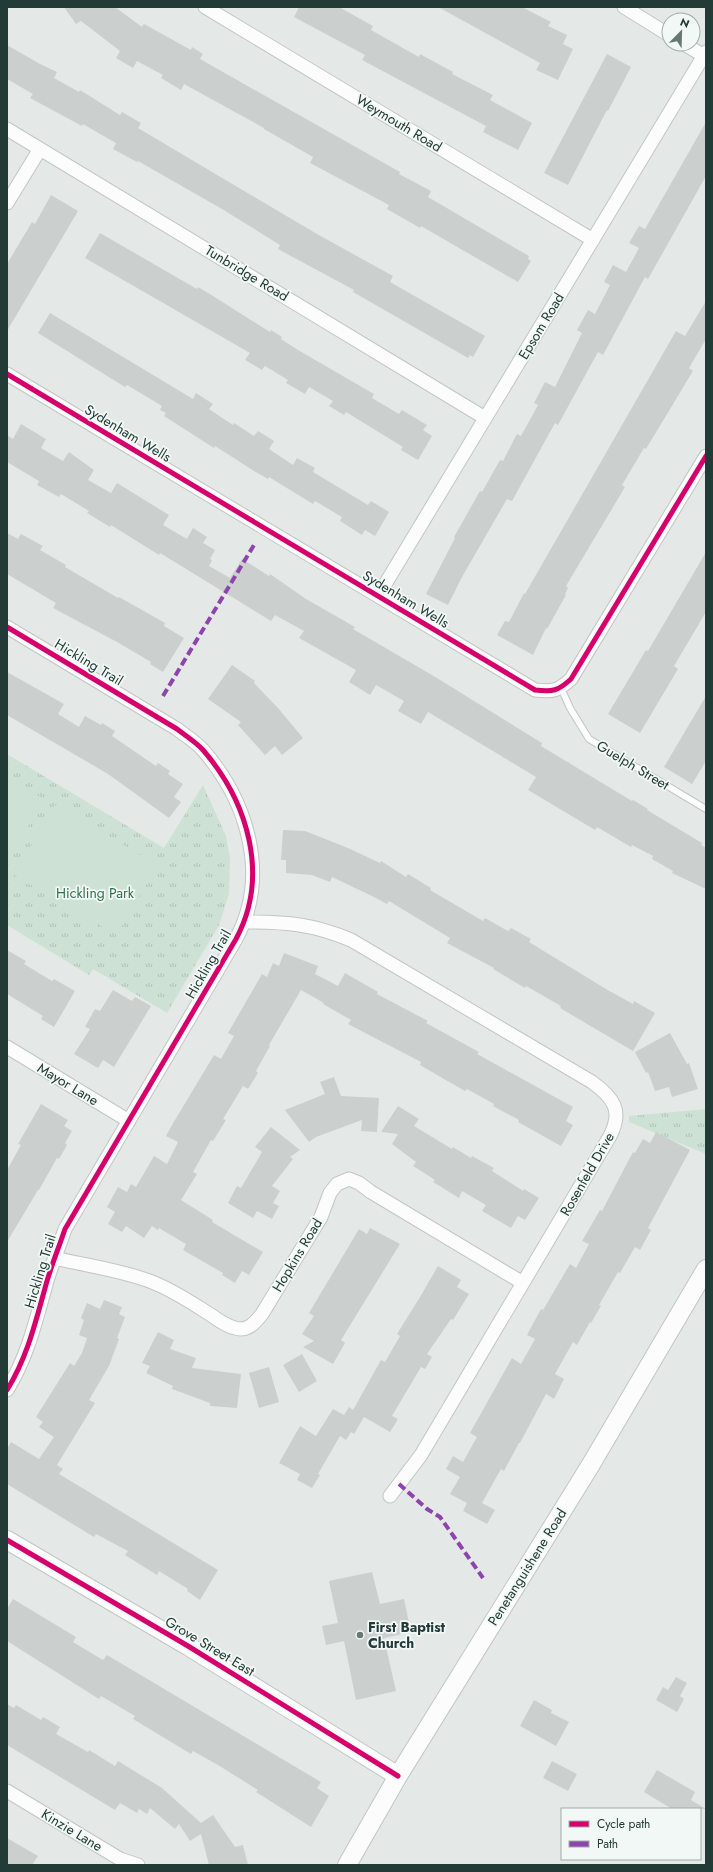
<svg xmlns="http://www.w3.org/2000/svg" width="713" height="1872" viewBox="0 0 713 1872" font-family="Jost,sans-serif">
	<defs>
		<pattern id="grass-tufts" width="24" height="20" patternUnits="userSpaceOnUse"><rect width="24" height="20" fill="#cee1d5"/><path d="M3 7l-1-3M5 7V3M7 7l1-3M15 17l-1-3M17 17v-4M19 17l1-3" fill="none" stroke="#b1c2b7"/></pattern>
	</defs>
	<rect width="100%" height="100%" fill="#e4e9e7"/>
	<!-- grass -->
	<path fill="url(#grass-tufts)" d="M7,754L164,848L203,785L226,836L230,858L229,894L219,925L167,1013L93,969L89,975L7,925Z
		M706,1109V1154L629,1122V1116Z"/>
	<!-- pitch -->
	<path fill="#cee1d5" d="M7,778L44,799L7,862Z
		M55,805L157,865L117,935L14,875Z"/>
	<!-- building -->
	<path fill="#cbd0ce" d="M64,7H115L142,27L144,24L191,50L192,47L203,54L200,59L400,172L399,174L431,191L428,197L529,256L528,259L531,261L518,282L421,226L420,228L387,209L389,205L310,163L313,157L264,129V128L184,84L181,90L161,78L163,75L137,61L133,68L116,58L120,51L81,21L76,24Z
		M299,7H339L373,26L371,30L419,57L420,54L453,72L452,74L493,95L490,100L532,123L518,150L483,132L486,126L362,60L365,55L294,17Z
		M438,7H522L551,22L548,26L567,35L563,44L573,49L558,80L536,70L540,63Z
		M7,45L40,64L57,72L54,78L79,92L80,90L120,115L122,112L141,123L138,128L317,234L393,276L390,282L485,336L473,357L470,355L468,358L353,292L354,290L278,249L280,245L222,209L138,161L137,162L113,149L116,143L107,138L83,124L82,126L30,98L33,94L7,79Z
		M607,54L631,67L608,111L607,110L568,185L544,173Z
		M706,122V176L648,279L645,277L603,355L598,352L558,425L555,423L512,501L507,499L462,577L448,605L426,594L455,538L454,537L480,491L482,492L500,460L503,461L517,434L521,436L538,405L534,403L545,382L555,387L582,333L577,330L588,310L595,314L610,285L604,282L613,265L626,272L639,248L629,243L639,226L645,229Z
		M51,195L78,211L7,331V264L32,222L35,224Z
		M100,233L197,289L198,287L213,296L270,332L271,330L282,337L281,339L298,350L374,394L372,398L399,414L402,410L427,425L423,430L432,436L418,460L401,450L403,447L346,412L344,415L329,406L333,401L309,387L305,394L286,383L288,380L265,366L262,370L245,360L250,353L85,258Z
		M706,301V339L689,368L693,371L646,449L644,448L622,485L625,487L566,586L568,588L565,594L566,595L547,629L546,628L533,655L497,635L505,621L509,622L524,593L525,594L676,331L685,336Z
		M50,313L193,399L196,393L213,404L209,409L233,425L234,423L254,436L258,431L274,441L269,449L293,465L297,458L315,468L313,472L368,505L371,501L389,512L375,536L365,530L362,535L340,521L342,517L315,501L313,504L269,477L268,479L254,471L215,446L214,448L164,416L166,413L160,410L162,406L127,385L125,387L38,333Z
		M21,424L46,439L41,448L63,461L69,452L94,470L88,480L111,493L117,483L169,515L163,525L187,539L193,528L207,537L203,543L215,550L210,559L212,560L209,566L230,578L242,559L269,576L270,574L306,599L355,627L353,629L437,678L542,743L541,746L632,801L633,800L648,809L647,810L702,843L701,845L706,848V889L672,873L673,871L652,859L653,856L632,845L631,847L597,827L595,830L528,790L536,777L428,712L421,724L398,711L404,701L376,685L370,695L349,682L356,670L299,638L304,631L275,615L271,621L160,553L159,555L111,525L110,527L87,513L89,511L61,494L59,497L37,485L39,481L7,462V435L13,439Z
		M7,533L18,539L21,534L43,546L40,550L66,565L65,567L118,598L119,597L165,623L164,626L184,638L163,672L150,664L151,662L117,642L53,608L56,603L7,574Z
		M706,552V612L674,666L678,669L640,733L608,714L646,650L648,651Z
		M232,665L255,681L254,683L278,708L303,738L282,755L275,746L265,755L238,725L241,722L208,699Z
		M7,672L64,704L58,714L79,727L85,716L101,725L102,723L115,731L112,736L156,766L158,763L170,771L168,774L183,784L174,797L181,802L169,818L108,774L7,715Z
		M706,696V761L692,784L664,767Z
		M283,830L305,831L348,848L380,863L381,861L406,877L408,874L431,888L430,890L483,921L485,918L508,931L511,928L531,939L529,942L606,989L633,1004L634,1001L655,1013L633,1051L560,1008L561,1006L526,986L525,988L493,969L494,968L447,943L450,938L389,901L387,904L374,897L332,877L330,882L312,875L286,873V860H281Z
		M7,950L26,961L24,964L52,981L54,979L75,991L54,1027L41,1019L43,1016L7,994Z
		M284,953L318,966L315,974L338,986L345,973L378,992L377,994L428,1021L426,1023L479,1052L477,1054L573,1107L566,1121L573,1125L561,1146L518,1122L519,1120L493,1106L494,1104L467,1089L465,1091L444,1079L420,1065L421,1062L348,1024L351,1020L323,1004L324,1003L301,990L269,1045L270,1046L256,1071L258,1073L248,1089L243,1086L223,1119L226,1120L213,1141L211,1140L193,1172L197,1174L181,1200L213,1220L212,1222L263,1252L249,1275L242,1271L235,1283L222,1275L223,1273L183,1250L186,1244L159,1228L158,1230L152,1226L144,1238L126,1226L122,1232L108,1224L115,1212L107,1207L118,1187L127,1192L131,1184L136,1187L154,1156L167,1164L178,1142L166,1136L172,1125L214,1055L221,1059L234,1036L228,1033L262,974L267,977L273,963L279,966Z
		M113,990L132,1001L135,997L151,1006L114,1067L103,1060L98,1068L74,1054L90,1029L85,1027L95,1009L100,1011Z
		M670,1033L687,1064L689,1063L698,1089L672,1097L669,1087L655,1091L648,1072L646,1073L635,1052Z
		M334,1077L341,1096L379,1098L377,1132L361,1131L362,1120L316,1137L309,1142L285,1110L325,1094L320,1082Z
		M41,1104L68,1120L64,1126L72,1131L65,1143L67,1145L59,1159L57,1158L39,1190H38L7,1242V1170L21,1145L18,1144Z
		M398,1106L419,1119L414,1126L452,1149L453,1147L471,1158L472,1156L494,1168L492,1171L523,1191L524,1189L539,1198L525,1220L518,1216L511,1228L482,1211L486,1205L462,1191L459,1198L433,1182L435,1180L413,1166L416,1162L392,1144L398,1134L381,1132Z
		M271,1127L300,1150L290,1157L293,1159L272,1186L280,1191L273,1203L279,1206L272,1219L257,1211L253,1218L228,1203L237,1186L241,1188L262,1152L255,1147Z
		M656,1132L690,1150L648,1228L651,1230L640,1250L635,1247L620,1273L618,1272L599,1305L601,1306L591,1323L590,1322L577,1345L573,1342L555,1374L564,1379L554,1399L546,1394L520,1443H519L504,1471L501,1469L482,1503L495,1510L487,1524L463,1511L467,1503L450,1494L460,1477L446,1469L453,1456L463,1462L477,1437L470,1433L512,1358L521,1364L535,1339L527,1335L541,1309L543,1310L570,1264L576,1268L589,1244L582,1241L600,1210L602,1211L633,1152L635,1153L643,1139L650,1143Z
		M370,1228L400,1244L341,1340L345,1343L333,1364L303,1347L314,1341L302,1334L314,1316L309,1313L359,1229L367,1234Z
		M438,1266L461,1280L457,1287L469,1294L453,1320L451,1319L427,1354L432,1357L425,1369L421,1367L392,1416L398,1419L390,1432L364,1417L354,1434L351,1432L346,1440L340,1436L318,1474L320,1475L312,1488L297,1480L300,1474L279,1463L300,1426L316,1436L333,1409L344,1415L349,1407L353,1410L381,1360L385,1362L400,1336L397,1334L420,1297Z
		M104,1300L122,1307L119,1314L125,1317L117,1338L119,1339L109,1366L89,1400L95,1403L57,1465L63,1469L59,1474L218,1570L200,1600L187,1591L188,1589L159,1571L157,1575L125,1555L128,1551L96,1534L94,1537L7,1484V1449L11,1442L39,1459L54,1437L39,1427L43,1422L36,1417L70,1363L74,1366L82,1353L87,1338L79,1335L84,1320L81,1318L87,1303L100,1309Z
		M158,1332L174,1340L170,1349L196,1358L192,1368L241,1374L237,1408L210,1406V1403L172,1389L173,1386L146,1373L150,1366L142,1363Z
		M302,1354L317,1381L299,1392L283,1365Z
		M269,1367L279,1402L259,1408L249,1373Z
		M372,1572L380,1604L404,1599L411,1632L384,1638L396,1691L356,1700L344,1641L326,1645L322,1626L338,1623L329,1581Z
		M13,1599L76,1637L73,1642L103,1660L107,1655L321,1782L317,1788L329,1796L311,1827L256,1792L258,1790L218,1765L193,1751L191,1754L133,1719L135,1716L101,1696L99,1699L7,1641V1609Z
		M676,1677L687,1683L680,1696L684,1699L677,1712L656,1700L663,1687L668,1690Z
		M534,1700L552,1710L551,1713L569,1722L556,1746L520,1726Z
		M7,1704L14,1708L16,1705L41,1720L43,1717L60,1727L56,1734L88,1752L89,1750L115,1766L118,1761L162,1788L201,1823L213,1815L235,1847L243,1845L248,1865H209L201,1834L190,1841L179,1824L175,1829L150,1808L147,1814L139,1809L137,1813L120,1803L115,1810L7,1745Z
		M552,1761L577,1774L568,1791L543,1778Z
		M657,1770L695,1792L691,1800L706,1809H672L644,1792Z
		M7,1838L38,1856L32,1865H7Z"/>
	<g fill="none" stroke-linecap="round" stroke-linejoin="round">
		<defs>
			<path id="lane" d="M561,688L570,708L589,739L706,809"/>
			<path id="street" d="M205,7L593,240
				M624,7L669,35
				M684,44L706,57
				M7,129L485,418
				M7,203L40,149
				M7,374L535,690C553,692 558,691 571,679L706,456
				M378,596L706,52
				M7,627L177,729C186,736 196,742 203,750C248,802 270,876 236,939L65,1229C59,1247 52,1264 47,1281C36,1320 28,1356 7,1390
				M246,922C287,922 313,924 351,940L592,1082C614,1098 623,1111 610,1136L421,1455L390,1496
				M7,1047L129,1121
				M55,1258C87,1266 121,1270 152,1282C173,1290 192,1303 211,1315C218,1320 226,1326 235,1328C247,1332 255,1323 262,1314L321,1217L330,1193L337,1184L349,1179L359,1183L371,1192L523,1283
				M7,1791L120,1859L138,1865"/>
			<path id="secondary" d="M7,1540L188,1646L398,1776
				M347,1865L398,1776L590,1466L706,1269"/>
		</defs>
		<!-- lane casing -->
		<use href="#lane" stroke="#c1c6c4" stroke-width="8"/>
		<!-- street casing -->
		<use href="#street" stroke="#c1c6c4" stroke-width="15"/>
		<!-- secondary casing -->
		<use href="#secondary" stroke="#c0c6c4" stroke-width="20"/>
		<!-- lane -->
		<use href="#lane" stroke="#fbfcfb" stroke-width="6"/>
		<!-- street -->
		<use href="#street" stroke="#fbfcfb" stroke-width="13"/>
		<!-- secondary -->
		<use href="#secondary" stroke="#fbfcfb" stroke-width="18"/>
		<!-- quiet -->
		<path stroke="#8e44ad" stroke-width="4" stroke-dasharray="8 4" stroke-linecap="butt" d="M163,696L254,545
			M399,1484L427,1509L440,1517L483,1578"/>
		<defs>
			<path id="cycleway" d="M7,374L535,690C553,692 558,691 571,679L706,456
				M7,627L177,729C186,736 196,742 203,750C248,802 270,876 236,939L65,1229C59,1247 52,1264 47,1281C36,1320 28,1356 7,1390
				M7,1540L188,1646L398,1776"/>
		</defs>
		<!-- cycleway casing -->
		<use href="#cycleway" stroke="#f2f8f5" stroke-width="8"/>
		<!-- cycleway -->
		<use href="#cycleway" stroke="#d6006c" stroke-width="5"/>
	</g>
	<!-- markers -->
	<circle fill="#677874" stroke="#f2f8f5" stroke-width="1.5" cx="360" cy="1635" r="4"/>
	<g text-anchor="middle" stroke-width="3.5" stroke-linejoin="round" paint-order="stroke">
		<!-- street labels -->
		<g font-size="14" fill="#233b36" stroke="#f2f8f5">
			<text transform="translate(399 123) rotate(31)" y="5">Weymouth Road</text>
			<text transform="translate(247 273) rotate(31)" y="5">Tunbridge Road</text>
			<text transform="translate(541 326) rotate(-59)" y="5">Epsom Road</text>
			<text transform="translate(128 433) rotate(31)" y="5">Sydenham Wells</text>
			<text transform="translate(406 599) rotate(31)" y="5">Sydenham Wells</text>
			<text transform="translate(89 662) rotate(31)" y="5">Hickling Trail</text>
			<text transform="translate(633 765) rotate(31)" y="5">Guelph Street</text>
			<text transform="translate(208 964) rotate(-60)" y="5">Hickling Trail</text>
			<text transform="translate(68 1084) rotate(31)" y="5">Mayor Lane</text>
			<text transform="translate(587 1174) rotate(-60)" y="5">Rosenfeld Drive</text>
			<text transform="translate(297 1255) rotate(-59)" y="5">Hopkins Road</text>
			<text transform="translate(40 1271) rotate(-73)" y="5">Hickling Trail</text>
			<text transform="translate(527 1567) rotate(-58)" y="5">Penetanguishene Road</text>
			<text transform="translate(210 1646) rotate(31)" y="5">Grove Street East</text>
			<text transform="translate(72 1830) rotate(31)" y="5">Kinzie Lane</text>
		</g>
		<!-- park labels -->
		<g font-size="14" fill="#2f704c" stroke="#f2f8f5">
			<text x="95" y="898">Hickling Park</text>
		</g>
		<!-- poi labels -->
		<g font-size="14" font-weight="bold" fill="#233b36" stroke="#f2f8f5" text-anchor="start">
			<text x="368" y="1632">First Baptist<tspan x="368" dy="16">Church</tspan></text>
		</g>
	</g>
	<!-- border -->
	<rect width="713" height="1872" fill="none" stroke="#233b36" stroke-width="16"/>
	<!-- legend -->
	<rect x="561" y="1808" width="140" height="52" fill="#f2f8f5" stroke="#9faca9"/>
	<rect x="569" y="1821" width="20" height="6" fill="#d6006c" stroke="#9faca9"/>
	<text x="597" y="1828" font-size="12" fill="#233b36">Cycle path</text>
	<rect x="569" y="1841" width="20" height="6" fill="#8e44ad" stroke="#9faca9"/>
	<text x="597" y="1848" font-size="12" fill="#233b36">Path</text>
	<!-- north arrow -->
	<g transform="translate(681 32) rotate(23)"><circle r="19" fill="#f2f8f5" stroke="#9faca9"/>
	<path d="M0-3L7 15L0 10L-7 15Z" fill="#677874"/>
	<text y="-6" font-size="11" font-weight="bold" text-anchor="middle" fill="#233b36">N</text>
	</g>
</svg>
